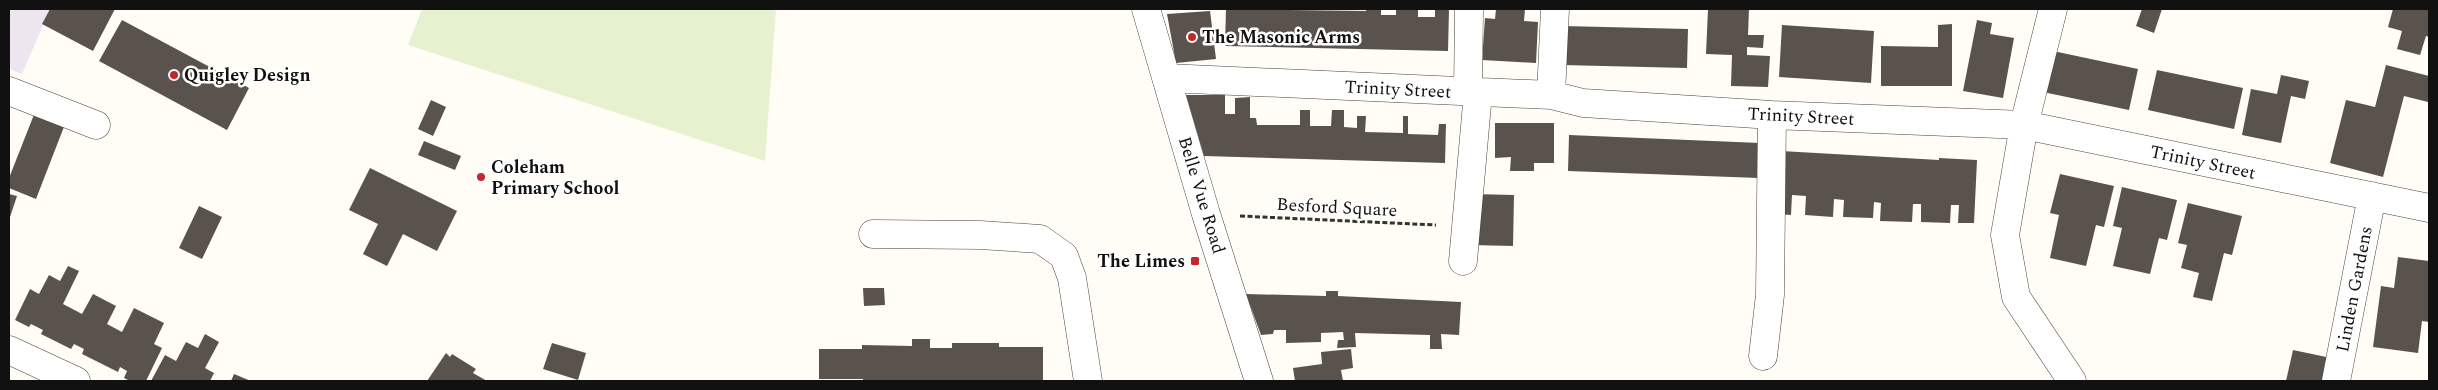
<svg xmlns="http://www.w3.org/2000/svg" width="2438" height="390" viewBox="0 0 2438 390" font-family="Spectral,serif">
	<rect width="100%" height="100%" fill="#fffdf5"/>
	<!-- industrial -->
	<path fill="#eee6ef" d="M9,9H50L22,74L9,69Z"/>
	<!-- pitch -->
	<path fill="#e6f2cf" d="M422,9H776L765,161L408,45Z"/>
	<!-- building -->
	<path fill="#5a524d" d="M50,9H115L93,51L42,24Z
		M1226,9L1366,11V9H1381V15H1396V9H1418V17H1435V9H1449L1448,51L1225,46Z
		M1496,9H1525L1524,21L1538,22L1536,63L1482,60L1485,18L1495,19Z
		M1708,9H1749L1748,35H1764L1763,48L1747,47V55L1770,56L1768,87L1731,86L1732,55L1706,54Z
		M2142,9H2162L2154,33L2136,26Z
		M2393,9H2429V37L2426,36L2420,55L2397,49L2402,31L2388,27Z
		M1210,11L1216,59L1176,63L1167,14Z
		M122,20L249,88L227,130L99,61Z
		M1977,20L1992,23L1990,34L2014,38L2003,98L1963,91Z
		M1952,24V86H1881V46L1938,47V25Z
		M1782,25L1874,31L1871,83L1779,77Z
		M1563,26L1688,29L1687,68L1562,65Z
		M2053,51L2138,69L2129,110L2043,92Z
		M2386,65L2429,76L2428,102L2404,96L2383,177L2330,163L2346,100L2375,107Z
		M2157,70L2243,88L2234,129L2148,110Z
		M2281,75L2309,81L2305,99L2291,96L2281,143L2242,135L2251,89L2277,94Z
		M1186,95H1225V114H1235V98L1250,97V118H1256L1257,125H1300V110H1310V126H1331L1332,110H1344V127L1357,128V116H1366L1365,132L1403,133V116H1408V134L1438,135L1439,124H1446L1445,163L1204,156Z
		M431,100L446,107L433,136L418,129Z
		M37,107L67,119L36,199L9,188V178Z
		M1495,123H1554V163H1534V171H1510L1511,157L1495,158Z
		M1569,135L1760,143L1759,178L1568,171Z
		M424,141L461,156L455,170L418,155Z
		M1781,151L1939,160V158L1977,160L1974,223H1958L1959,205H1951L1950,223L1921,222V204H1913L1912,222L1880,221L1881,203L1874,202L1873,218L1843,217L1844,200L1834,199L1833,217L1805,215L1806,196L1792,195L1791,215L1778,214Z
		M370,168L457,211L437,251L403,234L387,266L363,254L378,224L349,210Z
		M2060,174L2114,186L2104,227L2096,225L2086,266L2050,258L2059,215L2050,213Z
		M2122,187L2177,200L2167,240L2159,238L2150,274L2113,266L2122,228L2113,226Z
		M9,194L17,196L9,220Z
		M1472,194L1514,195L1513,246L1471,245Z
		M2188,203L2242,216L2232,255L2224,253L2212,301L2193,297L2199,273L2181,268L2187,245L2178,243Z
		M199,206L222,217L202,259L179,248Z
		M2398,257L2429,261V322L2422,321L2418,353L2373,347L2381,286L2394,288Z
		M68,266L79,271L63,304L82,314L93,294L116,306L107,324L122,332L134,308L164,323L154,344L162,348L146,381H130L124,378L127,371L120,367L118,372L82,354L84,349L74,344L71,349L41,334L43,330L31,324L29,327L15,320L30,289L39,294L49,275L60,281Z
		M863,288H884L885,305L864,306Z
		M1326,291H1338V296L1461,302L1459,335L1441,334L1442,349H1430V335L1355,333L1356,347L1337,348L1338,340H1344L1343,332L1321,333V342L1286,343V330H1274L1273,334L1261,335L1246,294L1326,296Z
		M205,334L219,342L205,368L214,373L210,381H151L165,355L176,361L186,342L198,348Z
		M912,339H930V348H952V343H999V347H1043V380L863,381V379H819V349H862V345L912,346Z
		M552,343L586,353L578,380L543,369Z
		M1351,349L1353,368L1341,370L1343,381H1295L1293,368L1322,364L1321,352Z
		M2293,350L2331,358L2326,381H2286Z
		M446,353L450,357L452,354L476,369L473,373L487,381H427Z
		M234,374L251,381H231Z"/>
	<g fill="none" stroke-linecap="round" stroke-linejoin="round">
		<defs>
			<path id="minor" d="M1146,9L1206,214L1259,381
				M2053,9L2024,125L2005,235L2016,297L2072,381
				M1167,78L1551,95L1583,103L1772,115L2024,125L2429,208
				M9,91L96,125
				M1468,92L1469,9
				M1551,95L1555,9
				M873,234L980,235L1040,239L1064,256L1072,278L1088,381
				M1463,261L1478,93
				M9,350L76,381
				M1763,356L1770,295L1772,115
				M2336,381L2372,196"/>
		</defs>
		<!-- minor casing -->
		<use href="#minor" stroke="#444" stroke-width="29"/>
		<!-- path -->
		<path stroke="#333" stroke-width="3" stroke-dasharray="5 2.5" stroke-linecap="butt" d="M1240,216L1436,225"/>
		<!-- minor -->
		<use href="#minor" stroke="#fff" stroke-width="28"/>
	</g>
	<!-- markers -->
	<g fill="#c4262e" stroke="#fff" stroke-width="2">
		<circle cx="1192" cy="37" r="5"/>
		<circle cx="174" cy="75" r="5"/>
		<circle cx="481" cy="177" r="5"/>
		<rect x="1190" y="256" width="10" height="10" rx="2.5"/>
	</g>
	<g text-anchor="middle" stroke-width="5" stroke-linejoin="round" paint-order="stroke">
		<!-- poi labels -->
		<g font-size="18" font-weight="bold" fill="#111" stroke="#fff" text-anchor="start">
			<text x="1202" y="43">The Masonic Arms</text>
			<text x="184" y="81">Quigley Design</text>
			<text x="491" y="173">Coleham<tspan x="491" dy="21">Primary School</tspan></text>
			<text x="1185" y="267" text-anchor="end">The Limes</text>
		</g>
		<!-- street labels -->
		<g font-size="18" fill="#111" stroke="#fff">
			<text transform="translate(1398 89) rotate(3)" y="6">Trinity Street</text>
			<text transform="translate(1801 116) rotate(3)" y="6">Trinity Street</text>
			<text transform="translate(2203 162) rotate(12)" y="6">Trinity Street</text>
			<text transform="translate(1202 195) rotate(73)" y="6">Belle Vue Road</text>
			<text transform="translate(1337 207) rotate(3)" y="6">Besford Square</text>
			<text transform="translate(2354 289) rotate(-79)" y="6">Linden Gardens</text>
		</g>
	</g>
	<!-- border -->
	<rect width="2438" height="390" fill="none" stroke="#111111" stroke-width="20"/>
</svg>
